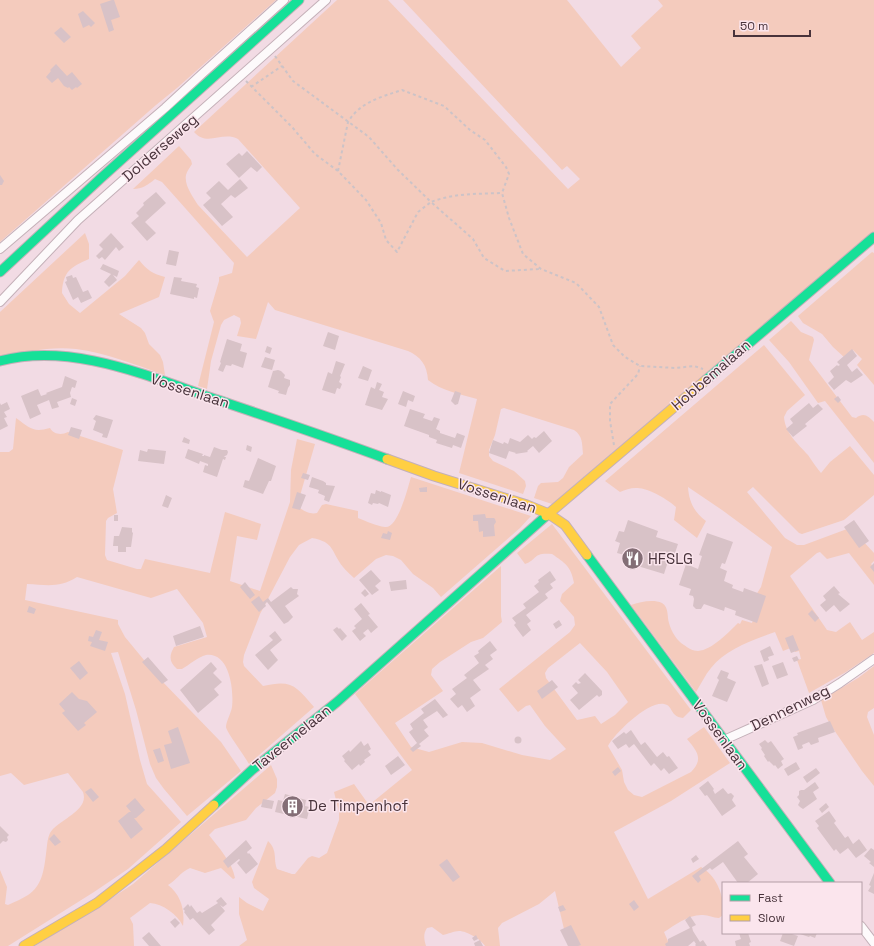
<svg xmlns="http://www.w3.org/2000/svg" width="874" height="946" viewBox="0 0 874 946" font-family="'Space Grotesk',sans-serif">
	<rect width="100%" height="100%" fill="#f2dbe4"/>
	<!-- green -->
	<path fill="#f4cbbd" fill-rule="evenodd" d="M0,0H276L177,88L156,105L0,242Z
		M337,0H388L568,189L580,179L567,166L562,170L403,0H567L621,67L641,48L631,36L663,6L658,0H874V231L552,504L534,498L538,486L541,483L558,482L563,478L569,467L583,454C582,444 583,436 574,430L504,408L501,409L495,435L489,450V456L493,461L514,471L525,481L526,486L523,494L459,473L477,399C460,394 442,391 428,380C427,365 421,357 408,351L275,310L268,302L256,339L237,336L241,323L240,318L234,315L224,320L221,325L211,361L207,389L198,386L214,322L210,311L219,281V277L232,273L234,263L162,182L155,179C148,185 142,189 133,189L179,146L191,160L192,164C190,167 187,171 186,175C184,185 193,197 198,205L247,257L300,208L238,139C222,131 207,147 194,132Z
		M85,233L89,244V259C71,267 63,271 62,293L69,304L80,313L125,276L139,260C147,270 153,274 165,277L159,297L119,314L141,328L145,333L149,344L160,355L163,362L165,375C136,365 106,353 76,349C51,346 24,352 0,358V312Z
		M872,252L874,253V385L857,365L862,359L853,350L845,358L833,347L822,334L803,323L798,316Z
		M791,321L801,332L813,337L814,340L809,360L852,417L856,418C864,412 868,416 874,422V463L825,401L818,403L789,362L769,340Z
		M764,345L805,395L787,411L784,417C785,433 798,444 808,455C812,461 816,467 821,473L830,462L850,446L874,475V495L844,520L802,534L799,533L753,487L747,492L785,538L797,545H804L847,529L850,527L874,553V561L871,564L874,567V585L849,553L827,559L820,552L817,553L790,576L827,630L836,632L850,622L862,640L874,632V653L846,672L809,693L797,660L801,659L799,651L795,652L793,647L783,651L775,632C753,640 726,649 711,668C705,675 701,684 696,692L631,605C640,602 653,599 662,603C669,607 667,617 669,623C671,631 677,641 684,645C688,648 693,651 698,651C712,650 729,632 738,623L740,624L742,620L752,623L757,609L749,606L761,587L772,547L722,510L688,487C689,502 694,512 706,521L697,538L674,520L676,507C669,500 647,487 636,488C630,488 625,490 620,492L605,481Z
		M16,418C30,428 33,433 50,428C54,435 62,435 68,432L123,450L113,489L117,513L108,518L106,521L105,555L107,560L137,569H141L145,559L210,573L225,512L261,524L257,540L237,536L230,581L260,591L290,502L291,470L297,439L315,444L297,506C302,510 310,515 317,513L322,505L326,504L358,511V518C366,521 376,526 385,527C398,529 408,487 411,477L531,516L520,528L441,597L433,588L413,574L401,560L393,556L386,555L376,559L354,578C350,574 346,571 343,567C331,552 335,542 312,538L299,545L290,557L260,614L244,655L243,662L244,666L263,686C292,679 296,686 314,707L249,764C246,758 226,731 226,727C226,722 231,713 232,707C234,691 230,652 206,655C198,657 189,665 182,669H177C169,662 169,656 174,647L207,637L203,623L177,589L151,598L77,577C60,588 47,585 27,584L25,600L118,620V624L125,637L158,677L221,742L241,771L187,816L164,789L156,778L150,764L136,710L118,652L111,653L125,694L140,760L147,784L181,822L128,869L94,892L8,946H0V870L7,887L5,904L8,905C14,902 22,899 28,895C42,886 44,870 46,854C47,848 47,839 50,833C57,820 90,811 83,792L68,773L24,785L11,773L0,776V452H9L13,449Z
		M552,524L691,710L683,718C669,716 674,706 664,704C648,701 615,733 608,746L622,770L624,782L628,790L634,795L642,797L691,772C704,759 697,751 687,739L704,727L730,763L671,801L614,832L648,899L701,867C717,876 725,897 723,915L719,918C713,918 709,915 703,915C689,914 675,925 664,932L670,946H568L555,891L539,904L502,923L498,928L500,946H485C482,940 467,931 459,931C454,931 448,934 443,935L432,927L427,928C423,934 424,939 426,946H239L247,940L239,914V897L247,903L263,911L269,899L254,888L252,882L268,841C278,851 273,858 277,869L292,874H295L308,858L312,856L319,858L327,853L339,820V812L334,792L354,784L369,805L412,770L355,694L501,566V616L502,622L483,638L471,642L440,662L432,669L431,675L443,691L395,723L411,747L429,752L462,742L482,743L522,755L550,760L566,749L545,726L530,705L526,706L518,712L499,689L570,632L575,625L574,617L560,601L562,594L574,583C571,566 565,563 552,554C533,552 538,559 525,564L517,553ZM580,643L607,672L628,702L615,715L601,724L595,716L577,720L546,678L545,673L548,668Z
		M874,666V708L868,712L867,717L874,735V786L862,771L830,724L826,717L821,700L858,678Z
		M271,765L277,779V787L275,793L256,808L246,820L215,829L209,835C219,848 232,862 235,878L233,879L221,868L205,873L190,868C179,873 178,879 168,885C181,895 185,910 183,926C177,914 163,904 150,903L130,918L133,924L134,946H35L112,898L133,884Z"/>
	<!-- building -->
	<path fill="#d8c2c7" d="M112,0H114L120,17L111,20L114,30L109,32L100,4Z
		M83,11L95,23L91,27L89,25L83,28L78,14Z
		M61,27L71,37L64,43L54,33Z
		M56,64L67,76L72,72L82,84L77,88L76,87L72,90L69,87L68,88L64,86L58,78L52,83L46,77L51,71L50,70Z
		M247,151L262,167L257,172L251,167L239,178L226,164L239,153L242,156Z
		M0,175L4,181L2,185H0Z
		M240,179L248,188L235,198L231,195L221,204L233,217L222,226L203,205L211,198L206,193L219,181L228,190Z
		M156,192L166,203L145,222L156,233L147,241L131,223L139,216L136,213L144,205L143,203Z
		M111,233L124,247L119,251L116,247L105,260L102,257L99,259L96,256L103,249L99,245Z
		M169,250L179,252L176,266L166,264Z
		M103,264L119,271L117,277L113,275L117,280L109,287L104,282L111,274L100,269Z
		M72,275L73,278L76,277L83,292L88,290L92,298L81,303L78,297L73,300L65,282L67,281L66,277Z
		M174,277L182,278L181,281L197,284L196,287L199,288L197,298L194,297V299L170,294Z
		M328,332L339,336L335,350L323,346Z
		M227,339L242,344L240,351L247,353L243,368L232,364L231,366L226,365L223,372L218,370L221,363L220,362Z
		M267,346L272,348L270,354L265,352Z
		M852,349L857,356L847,365L852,372L857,368L863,375L851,383L846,380L834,390L828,383L834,377L830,371L837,365L838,366L840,365L837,362Z
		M265,357L275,360L272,370L261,367Z
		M336,361L345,364L340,376L341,377L339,382L342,384L340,389L337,388L335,394L322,390L328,372L332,374Z
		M363,366L372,370L368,381L358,378Z
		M278,370L281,371L285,375L284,378L290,380V385L288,388L286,395L278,393L279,391L268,387L273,371Z
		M65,376L77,381L75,388L72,387L70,393L71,397L57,402L59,407L52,409L49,400L37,405L41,414L30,419L21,396L38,389L41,396L47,394L46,393L62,387Z
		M377,382L382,384L379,390L384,392L382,397L388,399L382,410L365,405L371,387L375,389Z
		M403,391L415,396L413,402L408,400L406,407L398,404Z
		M455,391L461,393L458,404L455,405L451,401Z
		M838,396L841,400L838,403L834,399Z
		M72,398L77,400L75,406L70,404Z
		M7,402L10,409L4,412L7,417L4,418L8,426L0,430V403L1,405Z
		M809,403L813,408L818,404L823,409L805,424L807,426L793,437L786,429L793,423L790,419Z
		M410,409L425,414L423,418L432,421L434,417L440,419L436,429L440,431V433L455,438L457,433L465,436L461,448L453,445L452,448L436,443L437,440L429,437V435L404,426Z
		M96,415L113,420L107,438L102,437L103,434L93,430L96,421L93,419Z
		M71,427L82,430L79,439L68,435Z
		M544,431L552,441L539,453L533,446L527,451L528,452L515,454L516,453L509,451L506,459L489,453L493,440L503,444L504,442L508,444L510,438L520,442L528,435L532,439L534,437L536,438Z
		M184,437L190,440L189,444L182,442Z
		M247,445L252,447L251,452L246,450Z
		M214,447L222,450H227L228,452L227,455L225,456L224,457H226L225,460L223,459L217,477L203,472L205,465L208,466V464L200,461L199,464L185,458L188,449L203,454L202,456H204V455L210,457Z
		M148,449L166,451L164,464L138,461L140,450L147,452Z
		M258,458L276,466L271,481H269L263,494L243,487L245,480L249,481Z
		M303,473L310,475L308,480L301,478Z
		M312,477L323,481L326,483V485L335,486L329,502L324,500L325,496L318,493L319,490L309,487Z
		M427,487V492H420L419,488Z
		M376,490L381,492V491L391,495L388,507L379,503L378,504L373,503L372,505L368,503L371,493L375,494Z
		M297,492L306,495L300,510L292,508Z
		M166,495L172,498L168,508L162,506Z
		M485,514L486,518H494L495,519L496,522L494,525L495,536L483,537V531L479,532L478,521H473V515Z
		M114,515H118V521H114Z
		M628,520L658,531L656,537L678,544L675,553L671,552L664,574L631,564L632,562L627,560L628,556L617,553L620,543L615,541L616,539L619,531L624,532Z
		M854,520L869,541L859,548L844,527Z
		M122,527L132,528V532L133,533L131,547H126V552H118V546H113L114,536H119Z
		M388,531L392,533L390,540L381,538L383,533L387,534Z
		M707,533L733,542L725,564L722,563L720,568L727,571L724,581L733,585L732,588L743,592L744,588L766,596L757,623L735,615L736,611L725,607L724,611L704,604L701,609H696L693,606L694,599L693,596L689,595L691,589L679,585L686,564L698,569L702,556L699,555Z
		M874,563V572L870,567Z
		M371,570L381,581L375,586L379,590L372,595L359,580Z
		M550,571L556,580L550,584L553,588L545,594L548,598L526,615L531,621L527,624L531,630L523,637L514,625L516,623L512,618L526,608L523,604L539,592L534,586L539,582L538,580Z
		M406,580L407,589L391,591L389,582Z
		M245,582L255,595L250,599L240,587Z
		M834,586L840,593L838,594L850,604L840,612L834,605L826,612L820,605L826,600L823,596Z
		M291,587L293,589H298L297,594L299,596L285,606L293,617L288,622L284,624L267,602L265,604L266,606L259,612L251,602L259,596L263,602L268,598L271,602Z
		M365,589L369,594L365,597L361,593Z
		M361,603L370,614L368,615L378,627L371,633L368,629L363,633L366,636L360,641L352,631L356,628L354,626L362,619L354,609Z
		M29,606L36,609L34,614L27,612Z
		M812,610L819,618L815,622L808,614Z
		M559,620L562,625L556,629L553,624Z
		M200,626L204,637L176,646L173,636Z
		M337,627L339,629L340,628L347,636L342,641L333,630Z
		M96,630L102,632L99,640L108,642L105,651L90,646L92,642L88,641L89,636L93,637Z
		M275,631L282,640L270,650L278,660L268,670L255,655L273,640L269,636Z
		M793,635L799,650L791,653L785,638Z
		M490,641L497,650L490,655L493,659L485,665L489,669L473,680L481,690L470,698L475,706L467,712L462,705L458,708L450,699L456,694L452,689L467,678L464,675L479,663L474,656L479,653L478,651Z
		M770,646L774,655L768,657L769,660L764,662L760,651Z
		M797,656L799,660L794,662L792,658Z
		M148,657L168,680L162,684L142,662Z
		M79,661L88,673L80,680L70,668Z
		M211,662L217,669L213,673L222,682L214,689L219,695L198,713L180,690Z
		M783,662L788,675L777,679L772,666Z
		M762,664L769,684L762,687L754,666Z
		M721,670L729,673L727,678L736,682L727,702L712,696L719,680L717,678Z
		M585,673L602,691V695L599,697L597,695L579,710L570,700L578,693L572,686L576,682L578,684L581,683L578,680Z
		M552,680L558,687L542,699L537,691Z
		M72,692L79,699L87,701L97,712L84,723L86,725L78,731L62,713L65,711L59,704Z
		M435,699L448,715L443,718L437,711L423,720L428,727L424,730L429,736L419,744L421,746L413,752L410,749L417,743L409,732L413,729L410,724L424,713L421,709Z
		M830,721L835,732L818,738L819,742L811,745L809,742L802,745L803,748L798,750L793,737L798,735L797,733Z
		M178,727L190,763L171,769L164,745L172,743L168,731Z
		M631,730L641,745L645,742L657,757L663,752L667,757L669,756L678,768L669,774L664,768L661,771L654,763L651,766L634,744L629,748L626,744L618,749L612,741L624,732L626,734Z
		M514.5 740a3.5 3.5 0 1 1 7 0a3.5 3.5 0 1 1-7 0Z
		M765,740L768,743L771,741L784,759L781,761L783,765L778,769L775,765L774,766L769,761L768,762L764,756L765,755L761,749L762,748L759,744Z
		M361,741L364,746L368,743L371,749L368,751L371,755L364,760L365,762L360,766L359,764L352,770L344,761L345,760L342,756L349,750L350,752Z
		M160,748L164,761L158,763L153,750Z
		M398,756L405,765L391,775L385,766Z
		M796,762L800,769L788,776L784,769Z
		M618,767L621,771L615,776L612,772Z
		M816,768L820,773L807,783L803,777Z
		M708,781L714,789L713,790L715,794L723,788L728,794L731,793L734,796L732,800L736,806L722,816L707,795L705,796L699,788Z
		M815,782L819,788L813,792L817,799L803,809L800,807L798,805L800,801L797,797L799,795V791L801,790H804Z
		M91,788L99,797L93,802L85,792Z
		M285,794L306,800L305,806L310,807L307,819L275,812L278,800L283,801Z
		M135,798L145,810L136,818H134L143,829L131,839L118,821L129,812H131L126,806Z
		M263,799L274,801L272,809L261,807Z
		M826,803L829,807L822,813L819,809Z
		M829,811L836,821L834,823L845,838L848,836L853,844L859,839L867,850L856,858L848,848L840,854L836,849L834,851L817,828L819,826L815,821Z
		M0,826L9,835L7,837L8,840L6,842L3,841L0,844Z
		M54,834L61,842L55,846L49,839Z
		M246,840L252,848L247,852L248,854L249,853L258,864L246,874L237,863L240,860L239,859L228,868L223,861Z
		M738,841L748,854L744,857L758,874L747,883H738L723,862L712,870L710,868L699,876L701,880L698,883L692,876Z
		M871,848L874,850V867L869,863L871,862L864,856Z
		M696,855L699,859L693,863L691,859Z
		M447,859L460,877L453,882L439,865Z
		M874,873V894L868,891L871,886L869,885Z
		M221,897L227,904L223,907L220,905L225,911L211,925L215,930L209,935L193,918L190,920L184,912L185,911L183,909L188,904L190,907L191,905L197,913L200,911L202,913L218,903L216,901Z
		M634,900L639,907L634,911L629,904Z
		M563,905L566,910L560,912L558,907Z
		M690,916L696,925L692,927L693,931L700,942L703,940L707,946H696L695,945L696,944L694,941L688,946H666L665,944L668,942V939L690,928L685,920Z
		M175,918L180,923L175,928L170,922Z
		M571,925L581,945L578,946H568L560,930Z
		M149,932L161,946H149L142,938Z
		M739,933H748L751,942L749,943L750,946H736L735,941L741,939Z
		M783,933H789L798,936L794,946L780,941Z
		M797,933H817L815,938L810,936L809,937Z
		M476,935L478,939L474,941L472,938Z
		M480,940L483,946H475L474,943Z"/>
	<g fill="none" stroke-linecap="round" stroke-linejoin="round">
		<defs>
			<path id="street" d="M0,249L165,108L203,73L284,0
				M0,302L78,220L326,0
				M724,740L813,700L840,683L874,659
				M861,926L874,943"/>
			<path id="fast" d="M0,272L101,178L299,0
				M0,361C73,342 149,377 218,400C274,419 331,438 387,459
				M706,380L874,237
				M587,555L830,883
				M214,805L252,770L337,702L546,516"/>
			<path id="slow" d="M387,459L434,476L527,505L549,514L565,525L587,555
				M546,516L706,380
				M24,946L97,903L166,849L214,805"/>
		</defs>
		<!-- street casing -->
		<use href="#street" stroke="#c4b0b8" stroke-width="10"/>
		<!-- fast casing -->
		<use href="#fast" stroke="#c4b0b8" stroke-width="11"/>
		<!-- slow casing -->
		<use href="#slow" stroke="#c4b0b8" stroke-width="11"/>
		<!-- path -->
		<path stroke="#ccc3c7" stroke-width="2" stroke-dasharray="3 3" stroke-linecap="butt" d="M275,56L293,81L369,137L397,169L431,202C454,193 478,194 502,193
			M246,81L292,127L315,154L338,171L366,200L381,223L386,240L397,252L418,212L431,202L473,239L484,258L505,271L539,269
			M251,87L282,66
			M338,171L348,122C360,102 381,97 402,90L444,106L470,130L485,140L506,167L509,174L502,193L509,218L523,254L541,269L576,283L599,307L613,345L625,357L640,366L675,368L694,366L703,369
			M614,445L610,421V404L638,374L640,366"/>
		<!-- street -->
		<use href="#street" stroke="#fdfafb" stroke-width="8"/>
		<!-- fast -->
		<use href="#fast" stroke="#16e098" stroke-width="9"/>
		<!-- slow -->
		<use href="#slow" stroke="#ffcf43" stroke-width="9"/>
	</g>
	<!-- icons -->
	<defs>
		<symbol id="restaurant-disc" viewBox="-11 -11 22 22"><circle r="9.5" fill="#846e76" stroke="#fbe5ed"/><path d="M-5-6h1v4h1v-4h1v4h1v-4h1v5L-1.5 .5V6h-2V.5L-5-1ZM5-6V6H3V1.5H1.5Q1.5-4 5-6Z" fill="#fff"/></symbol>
		<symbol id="building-disc" viewBox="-11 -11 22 22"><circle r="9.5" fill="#846e76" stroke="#fbe5ed"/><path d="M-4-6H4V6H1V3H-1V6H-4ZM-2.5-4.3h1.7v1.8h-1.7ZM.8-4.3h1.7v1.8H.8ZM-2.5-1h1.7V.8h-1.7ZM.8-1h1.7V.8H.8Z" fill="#fff"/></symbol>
	</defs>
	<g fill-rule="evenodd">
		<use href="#restaurant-disc" x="620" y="546" width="25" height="25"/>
		<use href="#building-disc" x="280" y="794" width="25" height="25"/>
	</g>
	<g text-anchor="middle" stroke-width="3" stroke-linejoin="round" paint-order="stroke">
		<!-- street labels -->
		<g font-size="15" fill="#48333b" stroke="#fbe5ed">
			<text transform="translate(160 148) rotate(-41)" y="5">Dolderseweg</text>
			<text transform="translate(711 375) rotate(-41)" y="5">Hobbemalaan</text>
			<text transform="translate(190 391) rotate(18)" y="5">Vossenlaan</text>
			<text transform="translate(497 496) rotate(18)" y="5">Vossenlaan</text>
			<text transform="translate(790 708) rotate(-26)" y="5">Dennenweg</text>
			<text transform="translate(720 735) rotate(54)" y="5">Vossenlaan</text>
			<text transform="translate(292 738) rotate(-39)" y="5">Taveernelaan</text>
		</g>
		<!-- poi labels -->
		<g font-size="15" fill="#48333b" stroke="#fbe5ed" text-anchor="start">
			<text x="648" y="564">HFSLG</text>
			<text x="308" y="811">De Timpenhof</text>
		</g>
	</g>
	<!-- legend -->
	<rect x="722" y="882" width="140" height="52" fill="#fbe5ed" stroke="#b39ea6"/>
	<rect x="730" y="895" width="20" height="6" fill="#16e098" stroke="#b39ea6"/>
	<text x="758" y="902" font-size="12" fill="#48333b">Fast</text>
	<rect x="730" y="915" width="20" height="6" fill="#ffcf43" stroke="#b39ea6"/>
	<text x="758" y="922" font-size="12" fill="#48333b">Slow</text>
	<!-- scale -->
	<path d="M734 30v6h76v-6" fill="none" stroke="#48333b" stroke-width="2"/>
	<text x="740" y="30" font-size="12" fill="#48333b" stroke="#fbe5ed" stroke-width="3" paint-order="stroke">50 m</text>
</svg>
